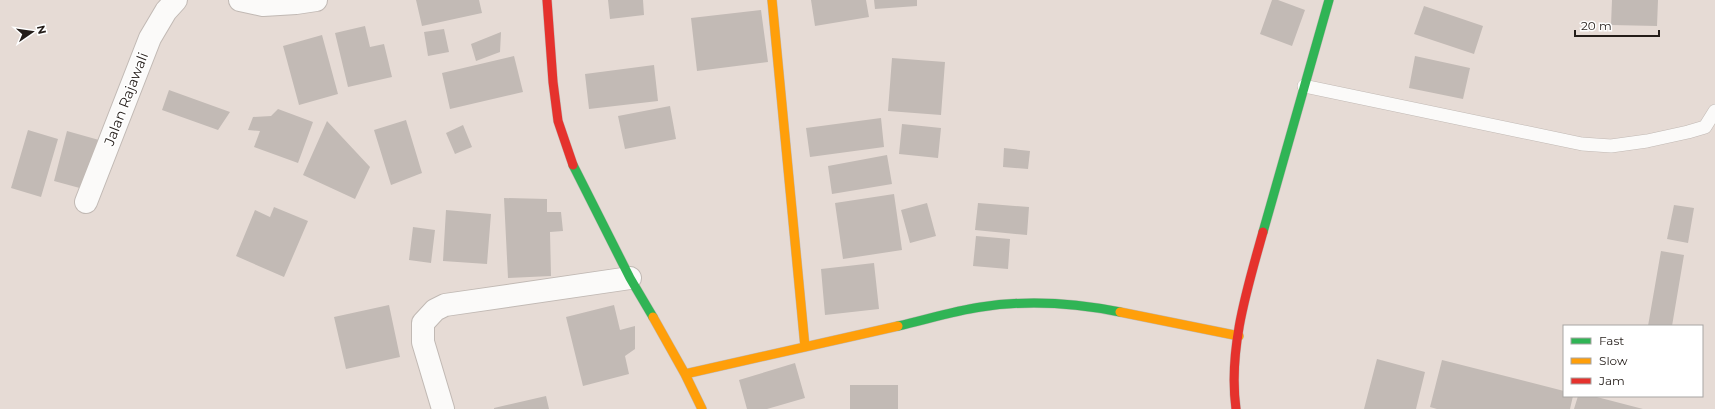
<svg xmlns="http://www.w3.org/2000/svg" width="1715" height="409" viewBox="0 0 1715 409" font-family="Montserrat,sans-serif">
	<rect width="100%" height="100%" fill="#e6dbd5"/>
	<!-- building -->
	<path fill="#c2bab5" d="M416,0H479L482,13L422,26Z
		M608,0H643L644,15L610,19Z
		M811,0H866L869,17L815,26Z
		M874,0H917V6L875,9Z
		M1272,0H1278L1305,10L1292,46L1260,34Z
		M1612,0H1658L1657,26L1611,25Z
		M1424,6L1483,26L1474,54L1414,34Z
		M761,10L768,62L697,71L691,18Z
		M365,26L370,47L384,44L392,77L348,87L335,33Z
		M444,29L449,52L428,56L424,32Z
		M501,32L500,52L476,61L471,44Z
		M322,35L338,94L299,105L283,46Z
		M514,56L523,92L450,109L442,73Z
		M1415,56L1470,68L1463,99L1409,88Z
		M892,58L945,62L941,115L888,111Z
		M654,65L658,101L589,109L585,74Z
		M169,90L230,112L218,130L162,110Z
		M670,106L676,139L625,149L618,116Z
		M278,109L313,122L298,163L254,147L260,131L248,130L253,117L271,116Z
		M881,118L884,147L810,157L806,128Z
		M406,120L422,173L391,185L374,130Z
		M327,121L370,167L355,199L303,175Z
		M902,124L941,128L938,158L899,154Z
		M463,125L472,147L455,154L446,133Z
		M28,130L58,139L41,197L11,188Z
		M67,131L99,140L87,190L54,181Z
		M1004,148L1030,151L1028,169L1003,167Z
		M887,155L892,184L832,194L828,166Z
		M894,194L902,250L843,259L835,203Z
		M504,198L547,199V212H561L563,231L550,232L551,276L508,278Z
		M927,203L936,236L910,243L901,210Z
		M978,203L1029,207L1027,235L975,230Z
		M1674,205L1694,208L1688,243L1667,239Z
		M274,207L308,221L284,277L236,256L255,210L270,217Z
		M446,210L491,214L487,264L443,261Z
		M413,227L435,230L431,263L409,260Z
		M976,236L1010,239L1008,269L973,266Z
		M1661,251L1684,255L1672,326H1648Z
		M874,263L879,309L825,315L821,269Z
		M389,305L400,357L346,369L334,317Z
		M614,305L620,330L635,326V349L625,356L629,374L583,386L566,317Z
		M1377,359L1425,372L1416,409H1364Z
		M1442,360L1564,391V396H1573L1570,409H1437L1430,407Z
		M795,363L805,398L767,409H747L739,380Z
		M850,385H898V409H850Z
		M546,396L549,409H494V408Z
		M1578,396H1593L1643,409H1574Z"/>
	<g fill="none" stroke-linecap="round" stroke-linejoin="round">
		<defs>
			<path id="lane" d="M1304,86L1582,144L1611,146L1647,141L1688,132L1705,127L1715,111"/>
			<path id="street" d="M240,0L263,5L296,3L316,0
				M86,202L150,38L166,11L176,0
				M443,409L423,342V323L435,310L445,305L630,278"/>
			<path id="fast" d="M573,165L630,278L653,317
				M1263,232L1329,0
				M898,326C925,320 953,311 981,307C1026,300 1075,303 1120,312"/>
			<path id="slow" d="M772,0L805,347
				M1120,312L1239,336
				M653,317L685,374L702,409
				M685,374L898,326"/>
			<path id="jam" d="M547,0L553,82L558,121L573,165
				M1236,409C1228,349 1247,289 1263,232"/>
		</defs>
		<!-- lane casing -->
		<use href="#lane" stroke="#c1b9b4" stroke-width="14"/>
		<!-- street casing -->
		<use href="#street" stroke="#c1b9b4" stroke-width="24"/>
		<!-- fast casing -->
		<use href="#fast" stroke="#c1b9b4" stroke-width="10"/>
		<!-- slow casing -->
		<use href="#slow" stroke="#c1b9b4" stroke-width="10"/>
		<!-- jam casing -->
		<use href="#jam" stroke="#c1b9b4" stroke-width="10"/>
		<!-- lane -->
		<use href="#lane" stroke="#fbfaf9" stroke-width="13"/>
		<!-- street -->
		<use href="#street" stroke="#fbfaf9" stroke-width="22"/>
		<!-- fast -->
		<use href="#fast" stroke="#30b455" stroke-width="9"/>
		<!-- slow -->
		<use href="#slow" stroke="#ff9f0a" stroke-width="9"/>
		<!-- jam -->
		<use href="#jam" stroke="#e5322d" stroke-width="9"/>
	</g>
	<g text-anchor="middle" stroke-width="3" stroke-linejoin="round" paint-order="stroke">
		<!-- street labels -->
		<g font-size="14" fill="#241d19" stroke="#fff">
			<text transform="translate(126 99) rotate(-69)" y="5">Jalan Rajawali</text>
		</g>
	</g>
	<!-- legend -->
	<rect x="1563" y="325" width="140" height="72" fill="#ffffff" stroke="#a7a5a3"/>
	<rect x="1571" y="338" width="20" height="6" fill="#30b455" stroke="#a7a5a3"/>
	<text x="1599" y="345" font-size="12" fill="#241d19">Fast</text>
	<rect x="1571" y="358" width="20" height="6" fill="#ff9f0a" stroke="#a7a5a3"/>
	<text x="1599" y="365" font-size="12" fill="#241d19">Slow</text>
	<rect x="1571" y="378" width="20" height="6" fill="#e5322d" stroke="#a7a5a3"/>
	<text x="1599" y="385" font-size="12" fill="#241d19">Jam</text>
	<!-- north arrow -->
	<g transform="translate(32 32) rotate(77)" stroke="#ffffff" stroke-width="3" paint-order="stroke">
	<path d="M0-3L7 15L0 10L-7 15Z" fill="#241d19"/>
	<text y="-6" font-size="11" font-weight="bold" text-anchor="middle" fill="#241d19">N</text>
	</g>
	<!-- scale -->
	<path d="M1575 30v6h84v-6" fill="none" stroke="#241d19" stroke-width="2"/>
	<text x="1581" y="30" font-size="12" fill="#241d19" stroke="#ffffff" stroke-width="3" paint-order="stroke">20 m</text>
</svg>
